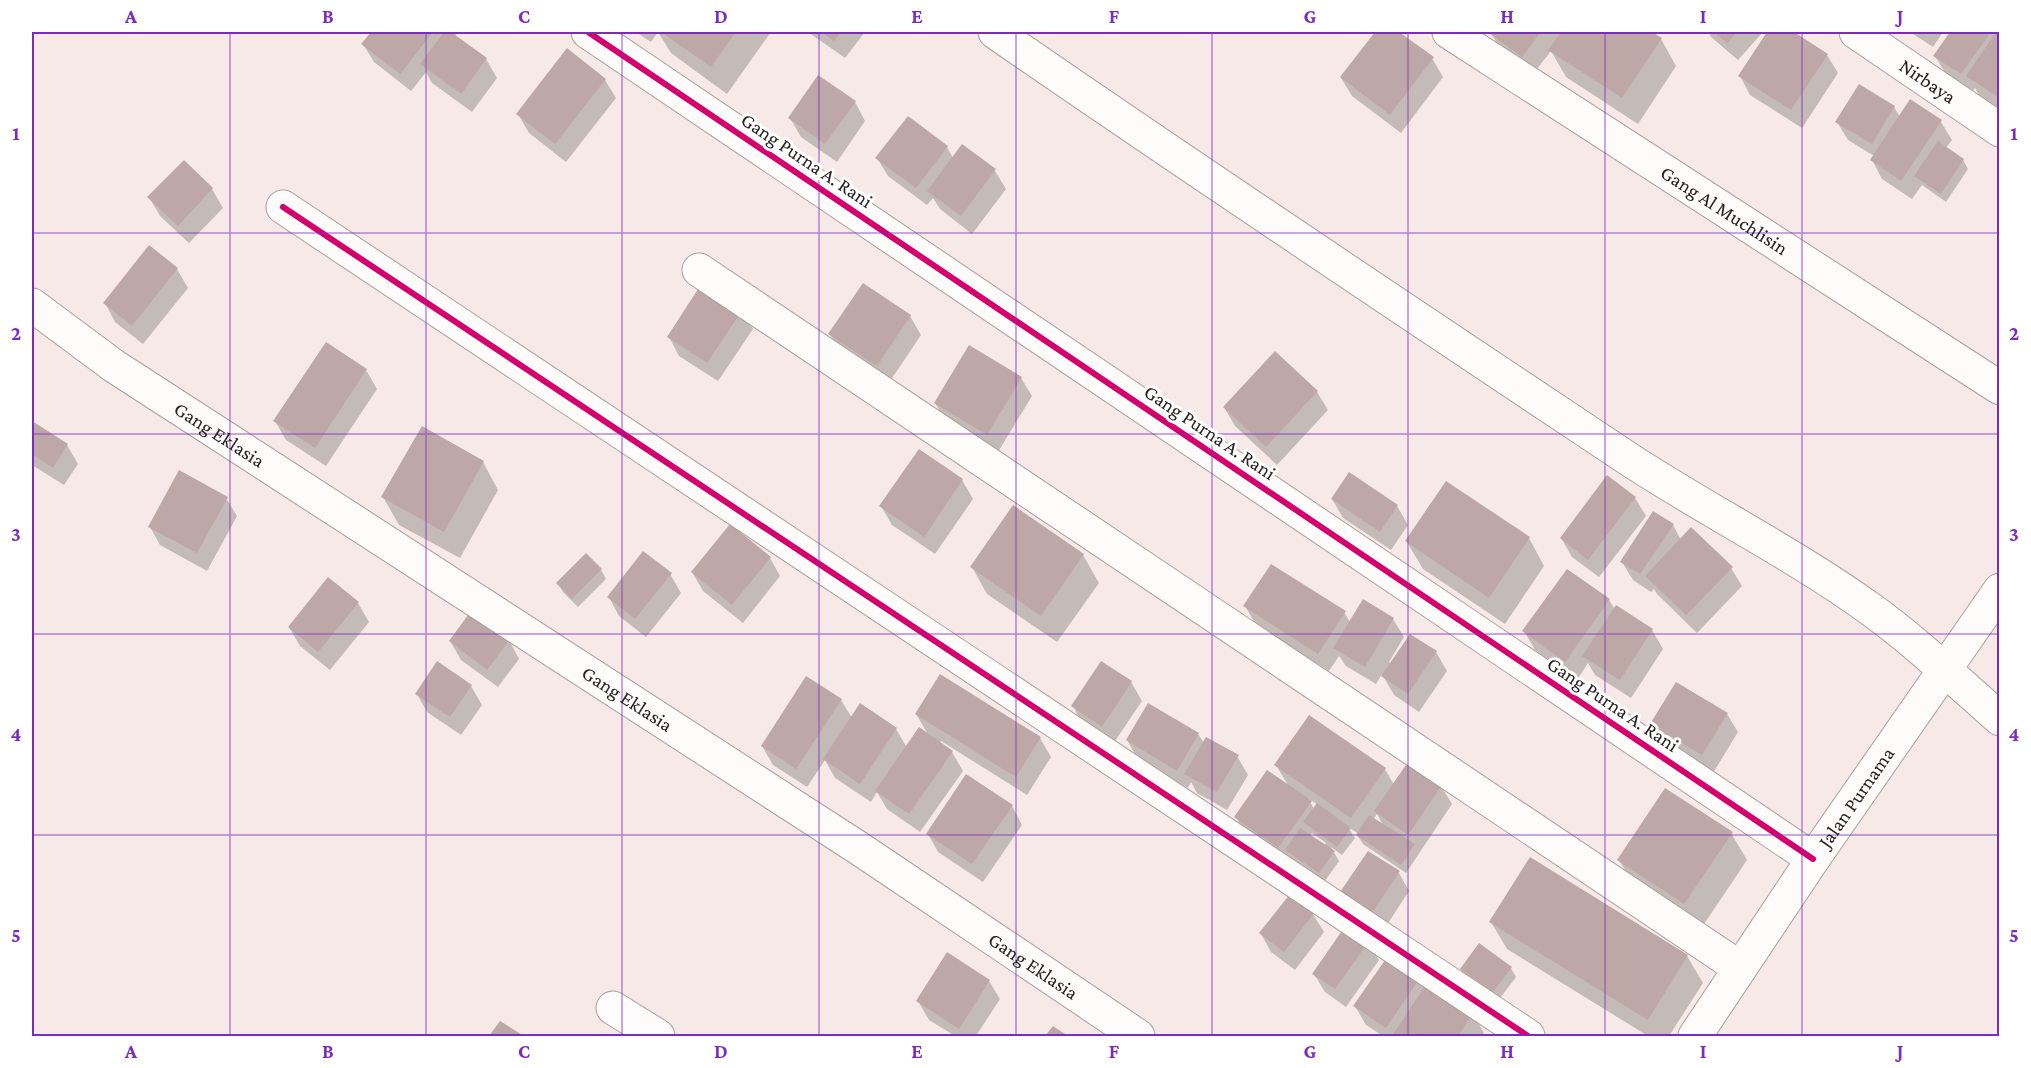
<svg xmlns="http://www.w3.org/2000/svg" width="2031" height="1068" viewBox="0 0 2031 1068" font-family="'Crimson Pro',serif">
	<rect width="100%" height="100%" fill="#f6e9e7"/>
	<!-- shadow -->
	<path fill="#0003" fill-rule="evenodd" d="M371,32H458L455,36L486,59L497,78L472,112L432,83L426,72L411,91L374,62L363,44L372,32Z
		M636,32H771L727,94L671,53L658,32L651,42Z
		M808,32H865L845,58Z
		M1376,32H1397L1432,58L1443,77L1401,133L1352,96L1341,78Z
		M1493,32H1649L1661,39L1676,66L1638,124L1566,77L1551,51L1533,74L1502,52L1491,33Z
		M1708,32H1763L1738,60L1711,37Z
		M1769,32H1791L1827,55L1838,73L1802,128L1750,95L1740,76Z
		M1910,32H1943L1933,47Z
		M1952,32H2000V109L1979,95L1975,88L1972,92L1946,74L1935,56Z
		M605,80L616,98L566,162L529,133L518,114Z
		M1911,101L1941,122L1952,140L1946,148L1963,160L1968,169L1946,202L1922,185L1912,199L1882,179L1872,160L1874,156L1848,140L1837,122L1894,107L1900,117Z
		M855,102L865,121L837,162L801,137L790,118Z
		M963,146L995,171L1006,189L972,234L940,209L933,198L927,205L888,176L877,158L947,147L953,158Z
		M184,162L212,189L223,208L189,243L160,216L149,197Z
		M177,269L188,288L143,344L115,322L105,303Z
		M742,310L753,329L718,381L679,356L669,337Z
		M910,316L921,335L888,384L841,353L830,334Z
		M366,370L377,389L326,466L286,440L275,421Z
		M1021,378L1032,396L998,452L946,421L935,403Z
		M1317,392L1328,410L1277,465L1235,426L1224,407Z
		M32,423L67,445L78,464L64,485L32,465Z
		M919,451L962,480L973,499L935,554L892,525L881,506Z
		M483,462L498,490L460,558L399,525L383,497Z
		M1350,474L1397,506L1408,525L1391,550L1343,518L1332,499Z
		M226,498L237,516L207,571L160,545L150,527Z
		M1635,498L1646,516L1599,577L1572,557L1561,538Z
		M1673,525L1681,540L1731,568L1742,586L1697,633L1657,594L1654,589L1651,592L1633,580L1622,562Z
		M1529,538L1544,566L1505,624L1423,569L1407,542Z
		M1083,555L1099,583L1057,642L987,594L972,567Z
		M770,558L780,576L743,623L703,591L692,572Z
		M601,570L606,579L578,607L563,592L558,583Z
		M670,574L681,593L646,637L619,616L609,597Z
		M1609,600L1615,610L1652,630L1663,649L1631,698L1595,675L1588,663L1577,680L1535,650L1524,631Z
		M358,603L369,622L330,670L300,646L289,627Z
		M1245,606L1344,612L1350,622L1393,619L1404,637L1389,662L1391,664L1436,652L1447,671L1419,712L1394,695L1382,674L1376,684L1346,666L1339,656L1329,671L1256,625Z
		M509,640L519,659L498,687L461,660L450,641Z
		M1101,663L1131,682L1142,701L1113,744L1083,725L1073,706Z
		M471,686L482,705L461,735L427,712L417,694Z
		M841,700L852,718L896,729L907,748L929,736L916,714L1040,738L1051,757L1027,795L941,741L939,743L952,752L963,771L920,832L887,809L877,792L871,802L835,778L825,760L807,787L773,765L762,746Z
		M1727,714L1738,732L1713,773L1663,743L1652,724Z
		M1198,734L1204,743L1237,756L1248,775L1227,810L1197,793L1191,782L1188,788L1138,759L1127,740Z
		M1276,765L1385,769L1394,785L1441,786L1452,804L1406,873L1363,844L1357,835L1359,834L1348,827L1355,838L1342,855L1331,847L1339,861L1325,881L1294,860L1289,866L1246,835L1236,817L1289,787ZM1308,798L1318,805L1314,809ZM1377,814L1384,827L1373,820ZM1312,833L1326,843L1324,846L1310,836Z
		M1012,806L1022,825L983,882L938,852L928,834Z
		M1731,833L1747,860L1700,930L1635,887L1619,860Z
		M1399,873L1409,891L1379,937L1349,917Z
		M1313,914L1324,932L1295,970L1271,952L1261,934Z
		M1491,922L1687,956L1703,983L1669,1036H1648L1507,949Z
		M1368,942L1379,960L1346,1007L1325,992L1314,974Z
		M1390,955L1473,1014L1484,1033L1481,1036H1383L1366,1025L1355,1006Z
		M1511,968L1516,977L1498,1001L1467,979L1461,970Z
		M989,981L1000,999L976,1036H955L929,1020L918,1001Z"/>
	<!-- building -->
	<path fill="#bea8a7" d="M371,32H433L400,74L361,44Z
		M444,32H451L487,58L461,94L420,64Z
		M661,32H736L711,67Z
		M821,32H841L834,41Z
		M1375,32H1399L1434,57L1390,115L1340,77Z
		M1491,32H1541L1522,57L1489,33Z
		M1561,32H1652L1662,38L1622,98L1548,50Z
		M1714,32H1737L1727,43Z
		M1767,32H1794L1828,54L1791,110L1738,76Z
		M1950,32H1991L1961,74L1933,56Z
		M1996,32H2000L1998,97L1966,76Z
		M567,48L606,79L555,144L516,114Z
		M818,75L856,101L825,144L788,118Z
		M1859,84L1895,106L1872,144L1835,122Z
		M1910,99L1942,120L1901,181L1870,160Z
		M908,116L948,146L916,188L875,158Z
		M1938,141L1964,159L1941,194L1914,176Z
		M962,144L996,169L961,216L927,191Z
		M184,160L213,188L178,226L147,197Z
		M149,245L178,268L132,326L103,303Z
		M702,283L743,309L707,363L667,337Z
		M863,283L911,315L877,366L828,334Z
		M326,342L367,369L315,448L273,421Z
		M969,345L1022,377L987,435L934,403Z
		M1275,351L1318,391L1266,447L1223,407Z
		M32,421L68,444L53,468L32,454Z
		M422,426L484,461L444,532L381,497Z
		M919,449L963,479L924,537L879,506Z
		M179,470L228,497L197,553L148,527Z
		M1349,472L1398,505L1380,532L1331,499Z
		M1607,475L1636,497L1588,560L1560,538Z
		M1446,481L1530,537L1489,598L1405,541Z
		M1013,505L1084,554L1041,616L970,567Z
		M1653,511L1674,524L1640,574L1620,562Z
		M730,524L771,557L732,605L691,572Z
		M1691,527L1733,567L1686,615L1645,576Z
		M643,551L672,573L635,619L607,597Z
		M586,553L602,569L572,599L556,583Z
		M1271,564L1346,611L1318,654L1243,606Z
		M1567,569L1610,599L1565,662L1522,631Z
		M328,577L359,602L318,652L288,627Z
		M1363,599L1394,618L1365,667L1333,648Z
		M1616,605L1653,629L1620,680L1582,656Z
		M471,611L510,639L487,670L449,641Z
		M1410,634L1437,651L1408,694L1381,676Z
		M437,661L472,685L450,717L415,694Z
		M1101,661L1132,681L1102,727L1071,706Z
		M940,674L1041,737L1016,777L915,714Z
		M806,676L842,699L796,769L761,746Z
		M1676,682L1728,713L1702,755L1650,724Z
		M860,703L897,728L860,784L823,759Z
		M1148,703L1199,733L1177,771L1126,740Z
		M1309,715L1386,768L1351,818L1274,765Z
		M919,727L953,751L909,814L875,791Z
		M1206,737L1239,755L1217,792L1184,774Z
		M1408,762L1442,785L1408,835L1374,811Z
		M1267,770L1312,801L1278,848L1234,817Z
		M966,774L1013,805L972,864L926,834Z
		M1665,788L1733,832L1684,904L1617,860Z
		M1317,803L1351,828L1337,847L1303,822Z
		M1369,815L1415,844L1401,865L1356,835Z
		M1300,828L1335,851L1319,873L1285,850Z
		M1368,851L1400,871L1368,919L1336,898Z
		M1530,857L1688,955L1648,1020L1489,922Z
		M1290,894L1314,913L1284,952L1259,933Z
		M1346,925L1369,941L1335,989L1312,974Z
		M1479,943L1512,967L1493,992L1460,969Z
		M947,952L990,980L959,1029L916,1001Z
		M1390,953L1422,975L1386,1028L1353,1006Z
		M1427,983L1474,1013L1458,1036H1392Z
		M500,1021L524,1036H489Z
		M1053,1026L1068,1036H1045Z"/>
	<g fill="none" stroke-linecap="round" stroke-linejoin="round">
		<defs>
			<g id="minor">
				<path d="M588,32L1813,859"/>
				<path d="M995,32C1203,176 1414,316 1624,456C1704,509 1791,552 1869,608C1915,641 1957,681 2000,719"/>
				<path id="s1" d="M1449,32L2000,388"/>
				<path id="s2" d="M1856,32L2000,130"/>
				<path d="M283,207L1528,1036"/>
				<path d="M699,270L1740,968"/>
				<path id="s3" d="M32,305L114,366L860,849L1138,1036"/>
				<path d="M613,1008L658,1036"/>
				<path id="s4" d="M1695,1036L1813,859L2000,590"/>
			</g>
		</defs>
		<!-- minor casing -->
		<use href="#minor" stroke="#a99f9e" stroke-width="35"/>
		<!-- minor -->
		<use href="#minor" stroke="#fefcfb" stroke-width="33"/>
		<defs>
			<path id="cycleway" d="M588,32L1813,859
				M283,207L1528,1036"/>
		</defs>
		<!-- cycleway casing -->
		<use href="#cycleway" stroke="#fff" stroke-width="10"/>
		<!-- cycleway -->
		<use href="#cycleway" stroke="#d6006c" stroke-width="6"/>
	</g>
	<!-- grid -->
	<path fill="none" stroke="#7b2cbf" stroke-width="1.5" stroke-opacity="0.55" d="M230,32V1036M426,32V1036M622,32V1036M819,32V1036M1016,32V1036M1212,32V1036M1408,32V1036M1605,32V1036M1802,32V1036M32,233H2000M32,434H2000M32,634H2000M32,835H2000"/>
	<g text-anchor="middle" stroke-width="6" stroke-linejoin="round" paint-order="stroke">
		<!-- street labels -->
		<g font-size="20" fill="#2a2121" stroke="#fff">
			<text dy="7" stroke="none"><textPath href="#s2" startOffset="87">Nirbaya</textPath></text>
			<text transform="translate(807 160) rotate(34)" y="7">Gang Purna A. Rani</text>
			<text dy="7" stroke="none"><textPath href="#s1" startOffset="328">Gang Al Muchlisin</textPath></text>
			<text transform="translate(1210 432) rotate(34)" y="7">Gang Purna A. Rani</text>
			<text dy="7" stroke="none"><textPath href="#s3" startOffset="228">Gang Eklasia</textPath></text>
			<text dy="7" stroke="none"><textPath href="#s3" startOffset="714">Gang Eklasia</textPath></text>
			<text transform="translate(1613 704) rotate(34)" y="7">Gang Purna A. Rani</text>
			<text dy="7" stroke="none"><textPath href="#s4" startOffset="288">Jalan Purnama</textPath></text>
			<text dy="7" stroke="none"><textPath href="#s3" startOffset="1200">Gang Eklasia</textPath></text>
		</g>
	</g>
	<!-- border -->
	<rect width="2031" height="1068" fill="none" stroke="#ffffff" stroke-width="66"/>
	<rect x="33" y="33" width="1965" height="1002" fill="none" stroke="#7b2cbf" stroke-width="2"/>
	<g font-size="20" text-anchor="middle" font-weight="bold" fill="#7b2cbf">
		<text x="131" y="23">A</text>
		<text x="328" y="23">B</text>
		<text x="524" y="23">C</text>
		<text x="721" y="23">D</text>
		<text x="917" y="23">E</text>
		<text x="1114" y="23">F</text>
		<text x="1310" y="23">G</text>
		<text x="1507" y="23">H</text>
		<text x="1703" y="23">I</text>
		<text x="1900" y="23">J</text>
		<text x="16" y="140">1</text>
		<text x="2014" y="140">1</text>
		<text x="16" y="340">2</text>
		<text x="2014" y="340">2</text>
		<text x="16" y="541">3</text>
		<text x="2014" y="541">3</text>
		<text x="16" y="741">4</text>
		<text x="2014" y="741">4</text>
		<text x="16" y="942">5</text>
		<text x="2014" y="942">5</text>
		<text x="131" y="1058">A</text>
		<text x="328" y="1058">B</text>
		<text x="524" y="1058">C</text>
		<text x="721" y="1058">D</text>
		<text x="917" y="1058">E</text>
		<text x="1114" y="1058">F</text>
		<text x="1310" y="1058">G</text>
		<text x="1507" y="1058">H</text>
		<text x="1703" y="1058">I</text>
		<text x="1900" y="1058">J</text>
	</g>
</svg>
